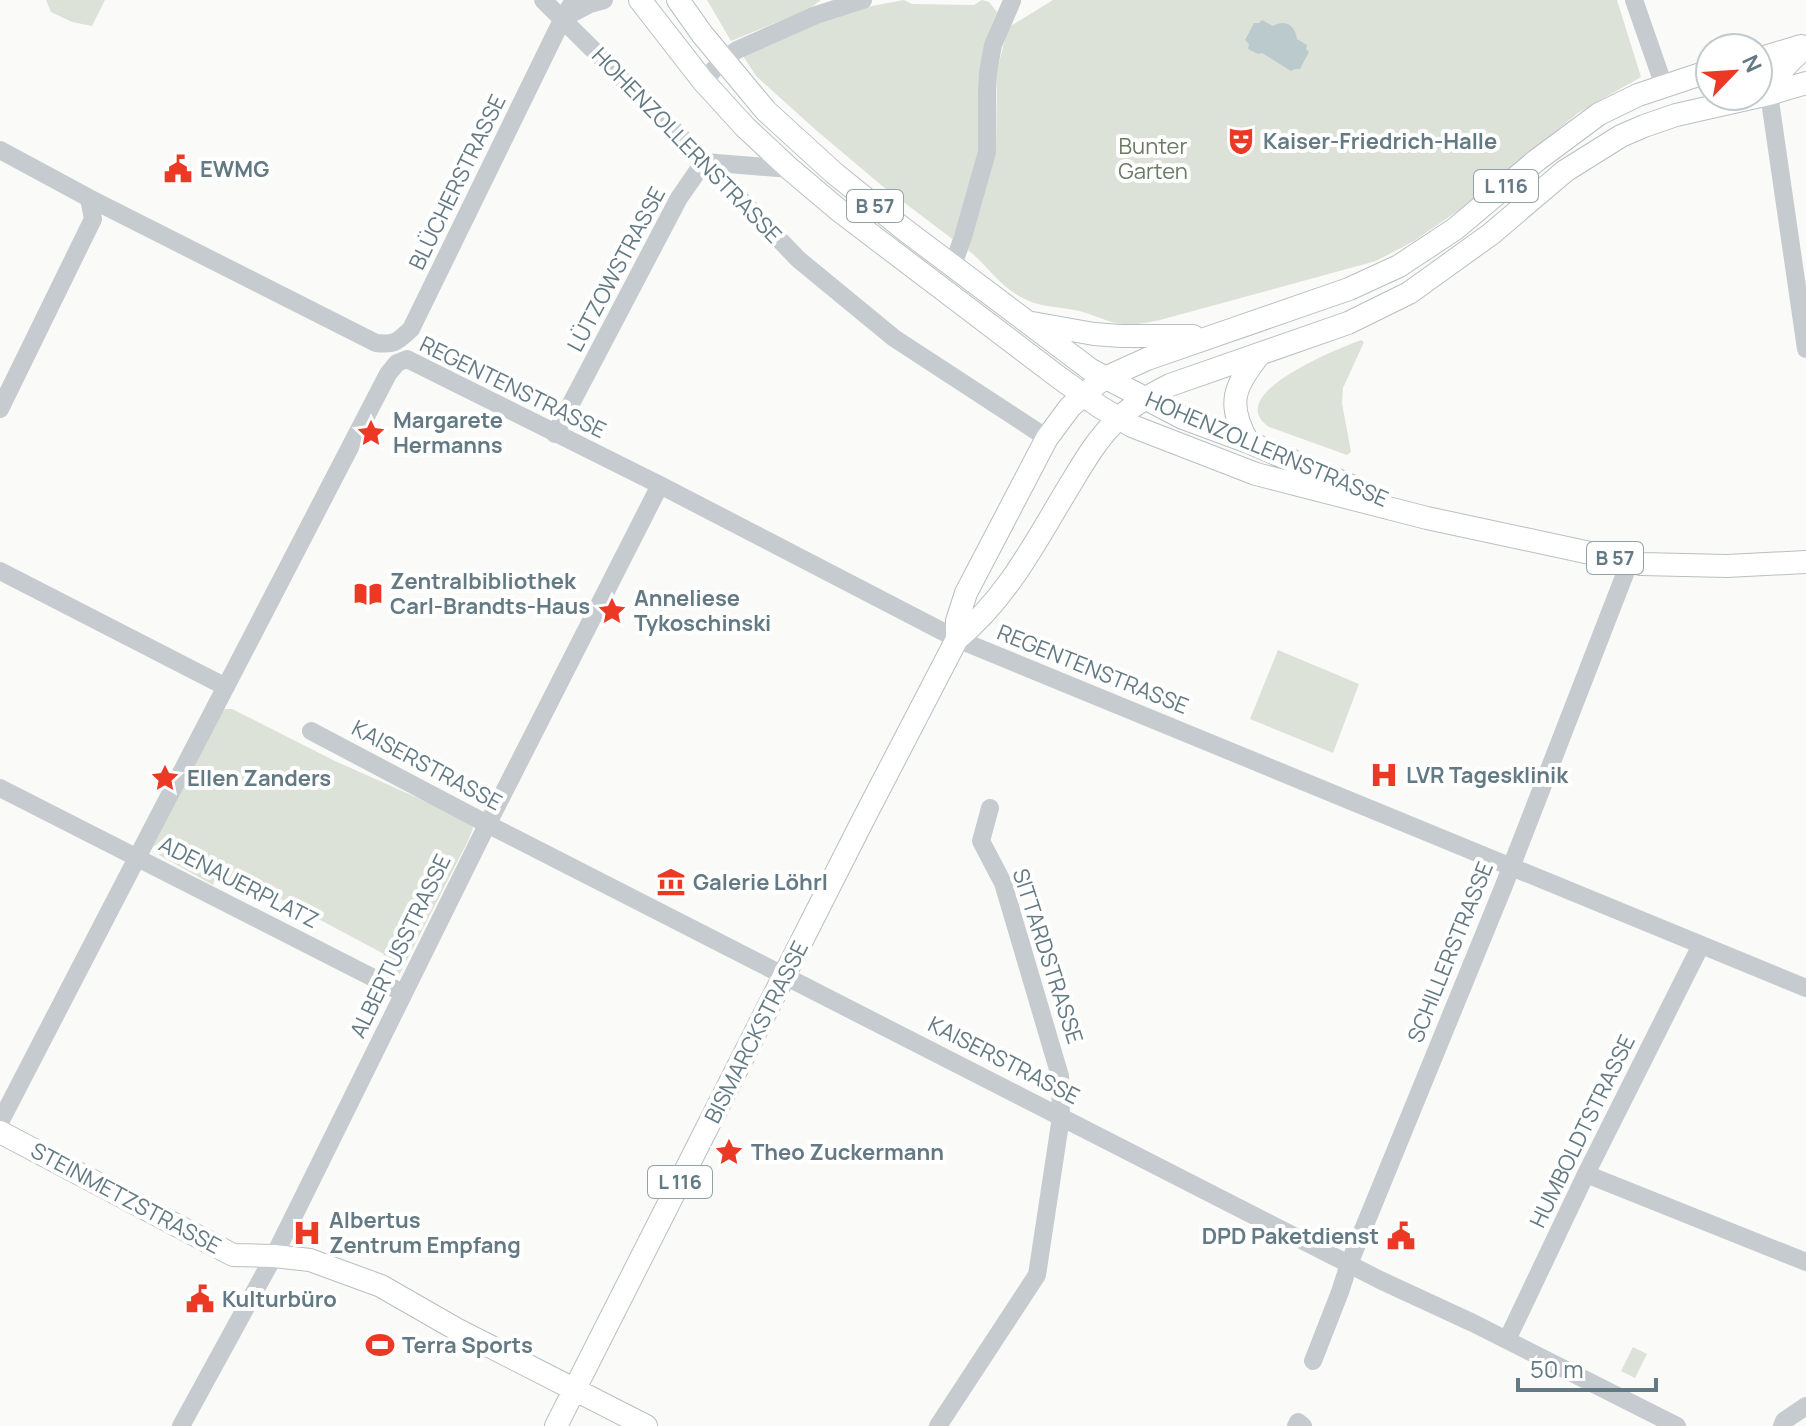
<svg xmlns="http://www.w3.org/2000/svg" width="1806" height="1426" viewBox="0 0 1806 1426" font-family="Manrope,sans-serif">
	<rect width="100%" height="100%" fill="#fafaf8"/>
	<!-- green -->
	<path fill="#dde2d8" d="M46,0H105L92,26L72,22L51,12Z
		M707,0H821L809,9L731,41Z
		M904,0L912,4L974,5L982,0L989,2L997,12L985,42L979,159L955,241L881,185L817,131L756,76L743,56L791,32L861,8Z
		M1053,0H1617L1641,77L1578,113L1459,210L1414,241L1376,261L1160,320C1146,323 1131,326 1116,323C1102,320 1088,312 1074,310C1054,306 1037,307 1019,296C999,285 986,264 968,250L991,170L996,146L997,71L1007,31L1009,27Z
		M1361,340L1364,342L1343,388L1342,403L1351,452L1347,455L1269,427C1221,394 1340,348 1361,340Z
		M1278,650L1359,684L1333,753L1250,719Z
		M225,709H232L335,761L465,819L471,824L473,828L468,841L395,983L375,973L384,954L281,899L277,905L218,875L213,885L159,855L154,845L220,714Z
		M1633,1347L1647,1354L1635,1378L1621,1371Z"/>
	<!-- water -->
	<path fill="#bbcbcd" d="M1262,20L1273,26C1285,19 1295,25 1297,39L1307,45L1306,49L1309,52L1300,69H1295L1291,71L1262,53L1258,54L1248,49L1249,44L1245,40L1254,23H1259Z"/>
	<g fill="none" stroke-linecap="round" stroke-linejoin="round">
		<defs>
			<path id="major" d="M640,0L703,81L745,127L790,169L841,212L1057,376L1100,407L1132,426L1256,474L1427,518L1641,564L1727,566L1806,562
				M678,0L702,34L766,111L834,173L905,230L1091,370L1183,418L1248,442L1356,488
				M1758,59L1801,46
				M1769,94C1777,73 1789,61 1806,47
				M1032,323L1094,334L1121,336H1193
				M1248,442C1226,404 1234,386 1260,354
				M957,639V621L966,593L1047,438L1070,407L1094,386L1105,378L1147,359L1349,289L1399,266L1455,229L1537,160L1599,114L1638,95L1710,71
				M0,1132L233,1255L274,1256L310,1260L381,1286L456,1329L646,1426
				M556,1426L864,818L957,639C1005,600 1034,545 1065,493C1081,467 1096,439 1119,418C1133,405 1152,394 1170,385L1348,323L1409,293L1491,234L1565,171L1621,136L1644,126L1676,115L1769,94L1806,83"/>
		</defs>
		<!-- major casing -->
		<use href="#major" stroke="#b8bfc2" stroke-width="24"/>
		<!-- minor -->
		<path stroke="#c5cbce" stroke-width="18" d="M543,0L683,139L798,259L894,338L1047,438
			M1634,0L1664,86
			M565,17L590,4L604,0
			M703,81L723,60L737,50L816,15L863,0
			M1769,94L1806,349
			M0,150L89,198L376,343C395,345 397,342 411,329L563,18L574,0
			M704,162L790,169
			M953,265L963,237L987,152V92L988,73L993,45L1012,1
			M0,409L93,219L89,198
			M555,434L679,198L704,162
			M0,571L226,687
			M311,731L489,825L1380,1280L1473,1323L1677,1426
			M0,788L403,993
			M0,1122L388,374L397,363L407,359L660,485L957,639L1806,988
			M1586,1174L1806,1262
			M1507,1340L1586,1174L1701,945
			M1313,1361L1340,1292L1349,1264L1503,888L1630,561
			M181,1426L274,1256L482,835L660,485
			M938,1426L1037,1275L1061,1117L1060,1076L1003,883L981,841L990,808
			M1296,1426L1298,1422L1303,1426
			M1782,1426L1784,1421L1806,1406"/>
		<!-- major -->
		<use href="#major" stroke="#fff" stroke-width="22"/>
	</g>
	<!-- icons -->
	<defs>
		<symbol id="theatre-bare" viewBox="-9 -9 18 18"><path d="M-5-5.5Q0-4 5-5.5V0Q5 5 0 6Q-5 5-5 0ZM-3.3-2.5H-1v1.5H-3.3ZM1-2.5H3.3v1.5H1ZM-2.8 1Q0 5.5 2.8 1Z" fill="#ec3925" stroke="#fff" stroke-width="2.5" paint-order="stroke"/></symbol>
		<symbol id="civic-bare" viewBox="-9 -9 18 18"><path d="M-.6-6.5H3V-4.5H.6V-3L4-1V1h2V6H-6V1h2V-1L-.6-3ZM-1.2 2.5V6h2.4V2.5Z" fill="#ec3925" stroke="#fff" stroke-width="2.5" paint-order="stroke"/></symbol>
		<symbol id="sight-bare" viewBox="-9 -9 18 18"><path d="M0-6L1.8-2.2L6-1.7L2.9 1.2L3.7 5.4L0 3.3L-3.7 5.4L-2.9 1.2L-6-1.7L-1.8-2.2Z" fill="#ec3925" stroke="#fff" stroke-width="2.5" paint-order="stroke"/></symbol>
		<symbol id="library-bare" viewBox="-9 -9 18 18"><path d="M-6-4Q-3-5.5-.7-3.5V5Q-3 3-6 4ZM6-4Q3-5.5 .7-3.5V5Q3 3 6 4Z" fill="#ec3925" stroke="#fff" stroke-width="2.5" paint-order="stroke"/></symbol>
		<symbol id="hospital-bare" viewBox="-9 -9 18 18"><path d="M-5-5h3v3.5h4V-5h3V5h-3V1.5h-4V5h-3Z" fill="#ec3925" stroke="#fff" stroke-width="2.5" paint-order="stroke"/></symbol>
		<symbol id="museum-bare" viewBox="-9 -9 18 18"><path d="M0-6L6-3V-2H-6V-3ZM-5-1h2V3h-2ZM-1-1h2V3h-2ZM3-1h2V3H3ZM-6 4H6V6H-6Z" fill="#ec3925" stroke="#fff" stroke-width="2.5" paint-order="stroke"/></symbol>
		<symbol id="stadium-bare" viewBox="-9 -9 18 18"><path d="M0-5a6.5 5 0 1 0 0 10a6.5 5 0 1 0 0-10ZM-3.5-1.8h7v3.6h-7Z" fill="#ec3925" stroke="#fff" stroke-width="2.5" paint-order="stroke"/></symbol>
	</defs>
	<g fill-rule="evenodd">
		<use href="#theatre-bare" x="1221" y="121" width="40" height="40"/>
		<use href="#civic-bare" x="158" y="149" width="40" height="40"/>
		<use href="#sight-bare" x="351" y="413" width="40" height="40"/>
		<use href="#library-bare" x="348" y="574" width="40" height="40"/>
		<use href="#sight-bare" x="592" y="591" width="40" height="40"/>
		<use href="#hospital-bare" x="1364" y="755" width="40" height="40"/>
		<use href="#sight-bare" x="145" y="758" width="40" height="40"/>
		<use href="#museum-bare" x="651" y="862" width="40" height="40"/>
		<use href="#sight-bare" x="709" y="1132" width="40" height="40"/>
		<use href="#hospital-bare" x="287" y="1213" width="40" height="40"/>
		<use href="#civic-bare" x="1381" y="1216" width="40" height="40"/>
		<use href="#civic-bare" x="180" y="1279" width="40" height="40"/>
		<use href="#stadium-bare" x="360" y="1325" width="40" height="40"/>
	</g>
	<g text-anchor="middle" stroke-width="8" stroke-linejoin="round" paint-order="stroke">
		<!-- shield labels -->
		<g fill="#fff" stroke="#92a2a9" stroke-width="2">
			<rect x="1474" y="170" width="64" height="32" rx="6"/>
			<rect x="847" y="190" width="56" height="32" rx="6"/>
			<rect x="1587" y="542" width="56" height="32" rx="6"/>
			<rect x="648" y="1166" width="64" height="32" rx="6"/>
		</g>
		<g font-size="20" font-weight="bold" fill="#637a84">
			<text x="1506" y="193">L 116</text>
			<text x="875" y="213">B 57</text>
			<text x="1615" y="565">B 57</text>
			<text x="680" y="1189">L 116</text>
		</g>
		<!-- poi labels -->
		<g font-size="22" font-weight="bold" fill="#637a84" stroke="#fff" text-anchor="start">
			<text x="1263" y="149">Kaiser-Friedrich-Halle</text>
			<text x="200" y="177">EWMG</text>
			<text x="393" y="428">Margarete<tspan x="393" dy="25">Hermanns</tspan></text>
			<text x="390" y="589">Zentralbibliothek<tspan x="390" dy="25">Carl-Brandts-Haus</tspan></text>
			<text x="634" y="606">Anneliese<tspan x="634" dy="25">Tykoschinski</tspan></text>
			<text x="1406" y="783">LVR Tagesklinik</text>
			<text x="187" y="786">Ellen Zanders</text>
			<text x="693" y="890">Galerie Löhrl</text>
			<text x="751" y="1160">Theo Zuckermann</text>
			<text x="329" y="1228">Albertus<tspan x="329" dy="25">Zentrum Empfang</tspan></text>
			<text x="1379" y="1244" text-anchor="end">DPD Paketdienst</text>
			<text x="222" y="1307">Kulturbüro</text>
			<text x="402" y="1353">Terra Sports</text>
		</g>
		<!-- street labels -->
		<g font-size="22" fill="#637a84" stroke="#fff">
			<text transform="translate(687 145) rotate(46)" y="8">HOHENZOLLERNSTRASSE</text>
			<text transform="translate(457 182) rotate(-64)" y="8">BLÜCHERSTRASSE</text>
			<text transform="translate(616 269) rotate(-62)" y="8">LÜTZOWSTRASSE</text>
			<text transform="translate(513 387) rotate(26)" y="8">REGENTENSTRASSE</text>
			<text transform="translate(1267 449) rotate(23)" y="8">HOHENZOLLERNSTRASSE</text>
			<text transform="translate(1093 669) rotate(22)" y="8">REGENTENSTRASSE</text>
			<text transform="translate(427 765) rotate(28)" y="8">KAISERSTRASSE</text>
			<text transform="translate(239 882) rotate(27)" y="8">ADENAUERPLATZ</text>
			<text transform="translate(400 946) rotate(-64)" y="8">ALBERTUSSTRASSE</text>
			<text transform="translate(1450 952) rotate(-68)" y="8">SCHILLERSTRASSE</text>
			<text transform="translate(1048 956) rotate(72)" y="8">SITTARDSTRASSE</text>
			<text transform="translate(756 1032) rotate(-63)" y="8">BISMARCKSTRASSE</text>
			<text transform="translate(1004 1060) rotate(27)" y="8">KAISERSTRASSE</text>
			<text transform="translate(1582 1131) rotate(-64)" y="8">HUMBOLDTSTRASSE</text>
			<text transform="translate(126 1198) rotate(28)" y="8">STEINMETZSTRASSE</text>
		</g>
		<!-- park labels -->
		<g font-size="22" fill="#6a7b63" stroke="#fff">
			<text x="1153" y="154">Bunter<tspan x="1153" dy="25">Garten</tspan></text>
		</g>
	</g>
	<!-- north arrow -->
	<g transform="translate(1734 72) rotate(65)"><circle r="38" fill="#ffffff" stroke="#c1cace" stroke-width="2"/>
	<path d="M0-6L14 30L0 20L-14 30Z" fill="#ec3925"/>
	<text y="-12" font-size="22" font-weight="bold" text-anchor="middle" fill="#637a84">N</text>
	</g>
	<!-- scale -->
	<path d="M1518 1378v12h138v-12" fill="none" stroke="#637a84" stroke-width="4"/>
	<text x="1530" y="1378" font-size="24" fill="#637a84" stroke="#ffffff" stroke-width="6" paint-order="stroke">50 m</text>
</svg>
